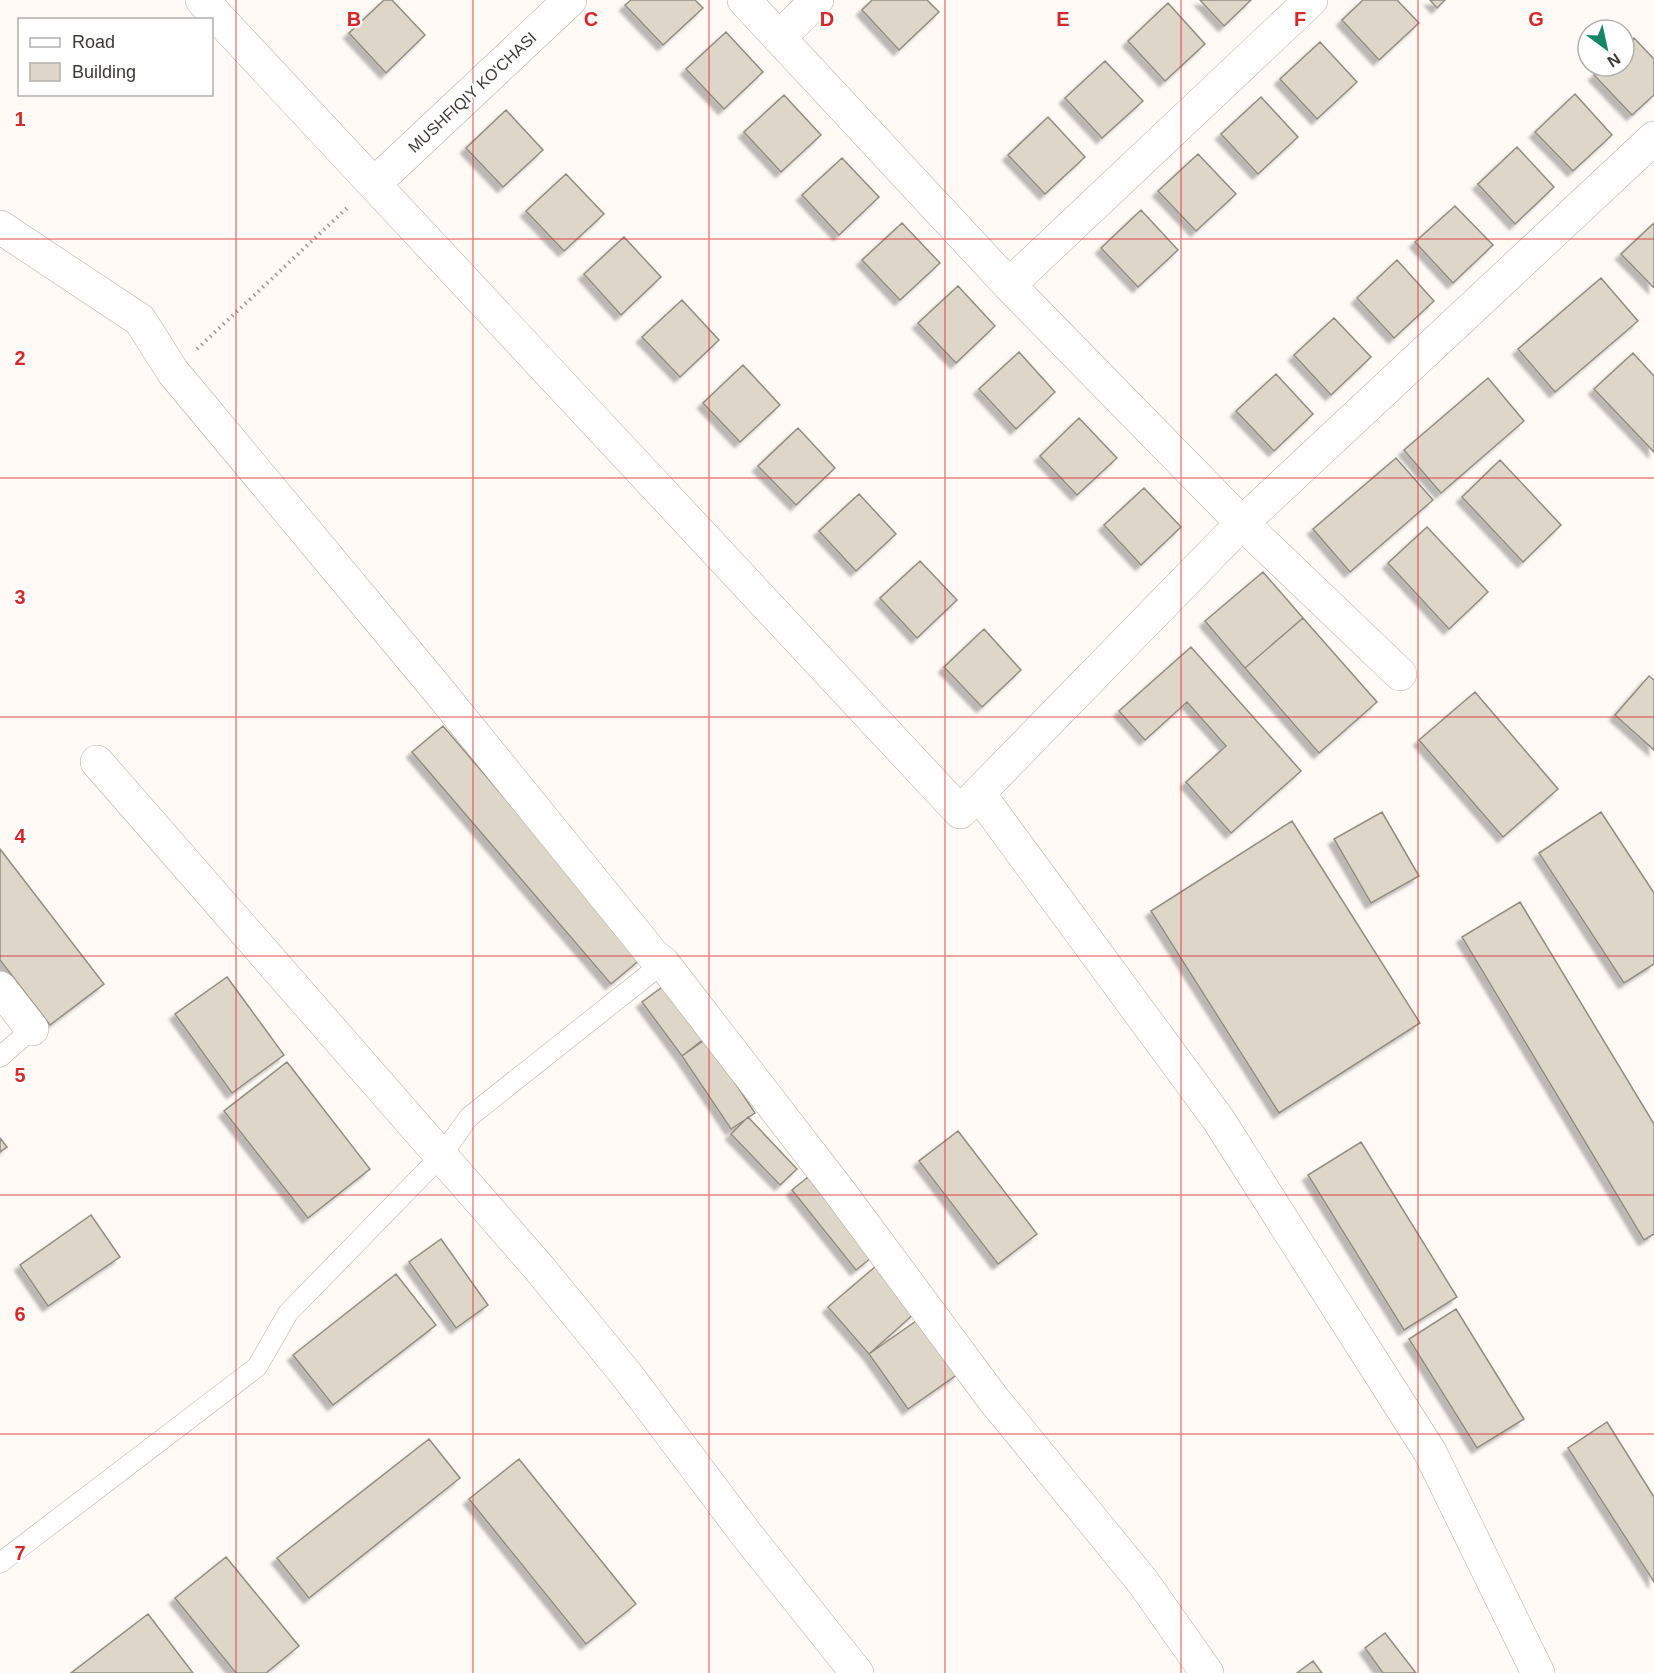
<svg xmlns="http://www.w3.org/2000/svg" width="1654" height="1673" viewBox="0 0 1654 1673" font-family="Arial,sans-serif">
	<defs>
		<filter id="shadow"><feDropShadow dx="-5.5" dy="5.5" stdDeviation="1.5" flood-color="#0004"/></filter>
	</defs>
	<rect width="100%" height="100%" fill="#fffaf6"/>
	<!-- building -->
	<path fill="#ddd6c9" stroke="#948d81" stroke-width="1.5" filter="url(#shadow)" d="M384,0H392L425,35L386,73L349,33Z
		M631,0H695L703,8L663,45L625,5Z
		M872,0H927L939,12L899,50L862,10Z
		M1200,0H1251L1224,26Z
		M1363,0H1397L1419,23L1379,60L1342,20Z
		M1430,0H1445L1437,8Z
		M1168,3L1205,44L1165,81L1128,41Z
		M726,32L763,72L724,109L686,69Z
		M1634,38L1654,59V95L1632,115L1594,75L1604,66H1624V48Z
		M1320,42L1357,82L1317,119L1280,79Z
		M1105,61L1143,101L1102,138L1065,98Z
		M1575,94L1612,135L1573,171L1535,132Z
		M784,95L821,135L781,172L744,132Z
		M1261,97L1298,137L1258,174L1221,134Z
		M506,110L543,150L503,187L466,148Z
		M1048,117L1085,157L1045,194L1008,155Z
		M1517,147L1554,187L1515,224L1478,184Z
		M1198,154L1236,194L1196,231L1158,191Z
		M842,158L879,197L839,235L802,195Z
		M566,174L604,214L564,251L526,211Z
		M1455,206L1493,245L1453,283L1415,242Z
		M1141,210L1178,250L1138,287L1101,248Z
		M902,223L940,263L900,300L862,260Z
		M1654,223V288L1621,254Z
		M624,237L661,277L621,315L584,274Z
		M1397,260L1434,301L1394,338L1357,298Z
		M1601,278L1638,321L1555,392L1518,349Z
		M958,286L995,326L956,363L918,323Z
		M682,300L719,340L680,377L642,337Z
		M1334,318L1371,357L1331,395L1294,355Z
		M1019,352L1055,392L1016,429L979,389Z
		M1633,353L1654,376V452L1594,389Z
		M743,365L780,405L740,442L703,403Z
		M1276,374L1313,414L1274,451L1236,411Z
		M1488,378L1524,421L1441,493L1404,450Z
		M1079,418L1117,458L1077,495L1040,456Z
		M798,428L835,468L796,505L758,466Z
		M1396,458L1433,500L1350,572L1313,529Z
		M1500,460L1561,525L1523,562L1462,497Z
		M1144,488L1181,527L1141,565L1104,525Z
		M859,494L896,534L856,571L819,531Z
		M1427,527L1488,592L1449,629L1388,563Z
		M920,561L957,600L917,638L880,598Z
		M1263,572L1303,618L1245,668L1205,621Z
		M1303,618L1377,702L1319,753L1245,668Z
		M984,629L1021,670L982,707L944,667Z
		M1191,647L1301,771L1231,833L1186,782L1226,746L1187,702L1145,740L1119,711Z
		M1649,676L1654,680V750L1615,715Z
		M1475,692L1558,789L1503,837L1419,740Z
		M443,726L642,958L611,984L412,752Z
		M1382,812L1419,876L1371,903L1334,839Z
		M1601,812L1654,893V964L1624,983L1539,853Z
		M1292,821L1420,1023L1279,1113L1151,911Z
		M0,849L104,984L50,1025L0,960Z
		M1520,902L1654,1124V1234L1644,1240L1462,937Z
		M227,977L284,1055L232,1093L175,1014Z
		M665,985L705,1038L682,1056L642,1002Z
		M706,1039L755,1113L731,1129L682,1056Z
		M287,1062L370,1169L308,1218L224,1111Z
		M748,1117L797,1169L780,1185L731,1134Z
		M958,1131L1037,1234L998,1264L919,1161Z
		M0,1138L7,1147L0,1152Z
		M1361,1142L1457,1297L1404,1330L1308,1175Z
		M808,1177L871,1258L856,1270L792,1190Z
		M91,1215L120,1257L48,1306L20,1265Z
		M441,1239L488,1305L456,1328L409,1262Z
		M876,1266L916,1312L869,1354L828,1307Z
		M396,1274L436,1325L333,1405L293,1355Z
		M1456,1309L1524,1419L1477,1448L1409,1339Z
		M919,1319L958,1374L908,1409L869,1354Z
		M1607,1422L1654,1497V1582L1568,1448Z
		M429,1439L460,1478L309,1598L277,1558Z
		M519,1459L636,1604L586,1644L469,1499Z
		M226,1557L299,1646L266,1673H236L175,1598Z
		M148,1614L193,1673H71Z
		M1385,1633L1416,1673H1383L1365,1648Z
		M1313,1661L1322,1673H1297Z"/>
	<g fill="none" stroke-linecap="round" stroke-linejoin="round">
		<defs>
			<path id="service" d="M0,1057L32,1029
				M0,1563L257,1367L288,1313L441,1156L469,1117L663,963"/>
			<path id="minor" d="M202,0L960,812L1242,523L1654,138
				M744,0L1009,285L1242,523L1400,674
				M779,38L817,0
				M374,184L570,0
				M0,227L140,320L173,372L438,690L653,955L663,963L839,1191L994,1400L1143,1582L1207,1673
				M1009,285L1311,0
				M97,762L540,1269L626,1374L746,1534L857,1673
				M979,794L1218,1119L1430,1452L1538,1673
				M0,988L32,1029"/>
		</defs>
		<!-- service casing -->
		<use href="#service" stroke="#b8aca3" stroke-width="21"/>
		<!-- minor casing -->
		<use href="#minor" stroke="#b8aca3" stroke-width="34"/>
		<!-- path -->
		<path stroke="#9e9995" stroke-width="4" stroke-dasharray="1.5 4.5" stroke-linecap="butt" d="M197,349L347,208"/>
		<!-- service -->
		<use href="#service" stroke="#fff" stroke-width="20"/>
		<!-- minor -->
		<use href="#minor" stroke="#fff" stroke-width="33"/>
	</g>
	<!-- grid -->
	<path fill="none" stroke="#d62828" stroke-width="1.5" stroke-opacity="0.55" d="M236,0V1673M473,0V1673M709,0V1673M945,0V1673M1181,0V1673M1418,0V1673M0,239H1654M0,478H1654M0,717H1654M0,956H1654M0,1195H1654M0,1434H1654"/>
	<g text-anchor="middle" stroke-width="4.5" stroke-linejoin="round" paint-order="stroke">
		<!-- street labels -->
		<g font-size="16" fill="#3f3a36" stroke="#fff">
			<text transform="translate(472 92) rotate(-43)" y="6">MUSHFIQIY KO'CHASI</text>
		</g>
	</g>
	<g font-size="20" text-anchor="middle" font-weight="bold" fill="#d62828" stroke="#fff" stroke-width="4.5" stroke-linejoin="round" paint-order="stroke">
		<text x="354" y="26">B</text>
		<text x="591" y="26">C</text>
		<text x="827" y="26">D</text>
		<text x="1063" y="26">E</text>
		<text x="1300" y="26">F</text>
		<text x="1536" y="26">G</text>
		<text x="20" y="126">1</text>
		<text x="20" y="365">2</text>
		<text x="20" y="604">3</text>
		<text x="20" y="843">4</text>
		<text x="20" y="1082">5</text>
		<text x="20" y="1321">6</text>
		<text x="20" y="1560">7</text>
	</g>
	<!-- legend -->
	<rect x="18" y="18" width="195" height="78" fill="#ffffff" stroke="#b2b0af" stroke-width="1.5"/>
	<rect x="30" y="38" width="30" height="9" fill="#ffffff" stroke="#b2b0af" stroke-width="1.5"/>
	<text x="72" y="48" font-size="18" fill="#3f3a36">Road</text>
	<rect x="30" y="63" width="30" height="18" fill="#ddd6c9" stroke="#b2b0af" stroke-width="1.5"/>
	<text x="72" y="78" font-size="18" fill="#3f3a36">Building</text>
	<!-- north arrow -->
	<g transform="translate(1606 48) rotate(147)"><circle r="28" fill="#ffffff" stroke="#b2b0af" stroke-width="1.5"/>
	<path d="M0-4.5L10 22L0 15L-10 22Z" fill="#158766"/>
	<text y="-9" font-size="16" font-weight="bold" text-anchor="middle" fill="#3f3a36">N</text>
	</g>
</svg>
